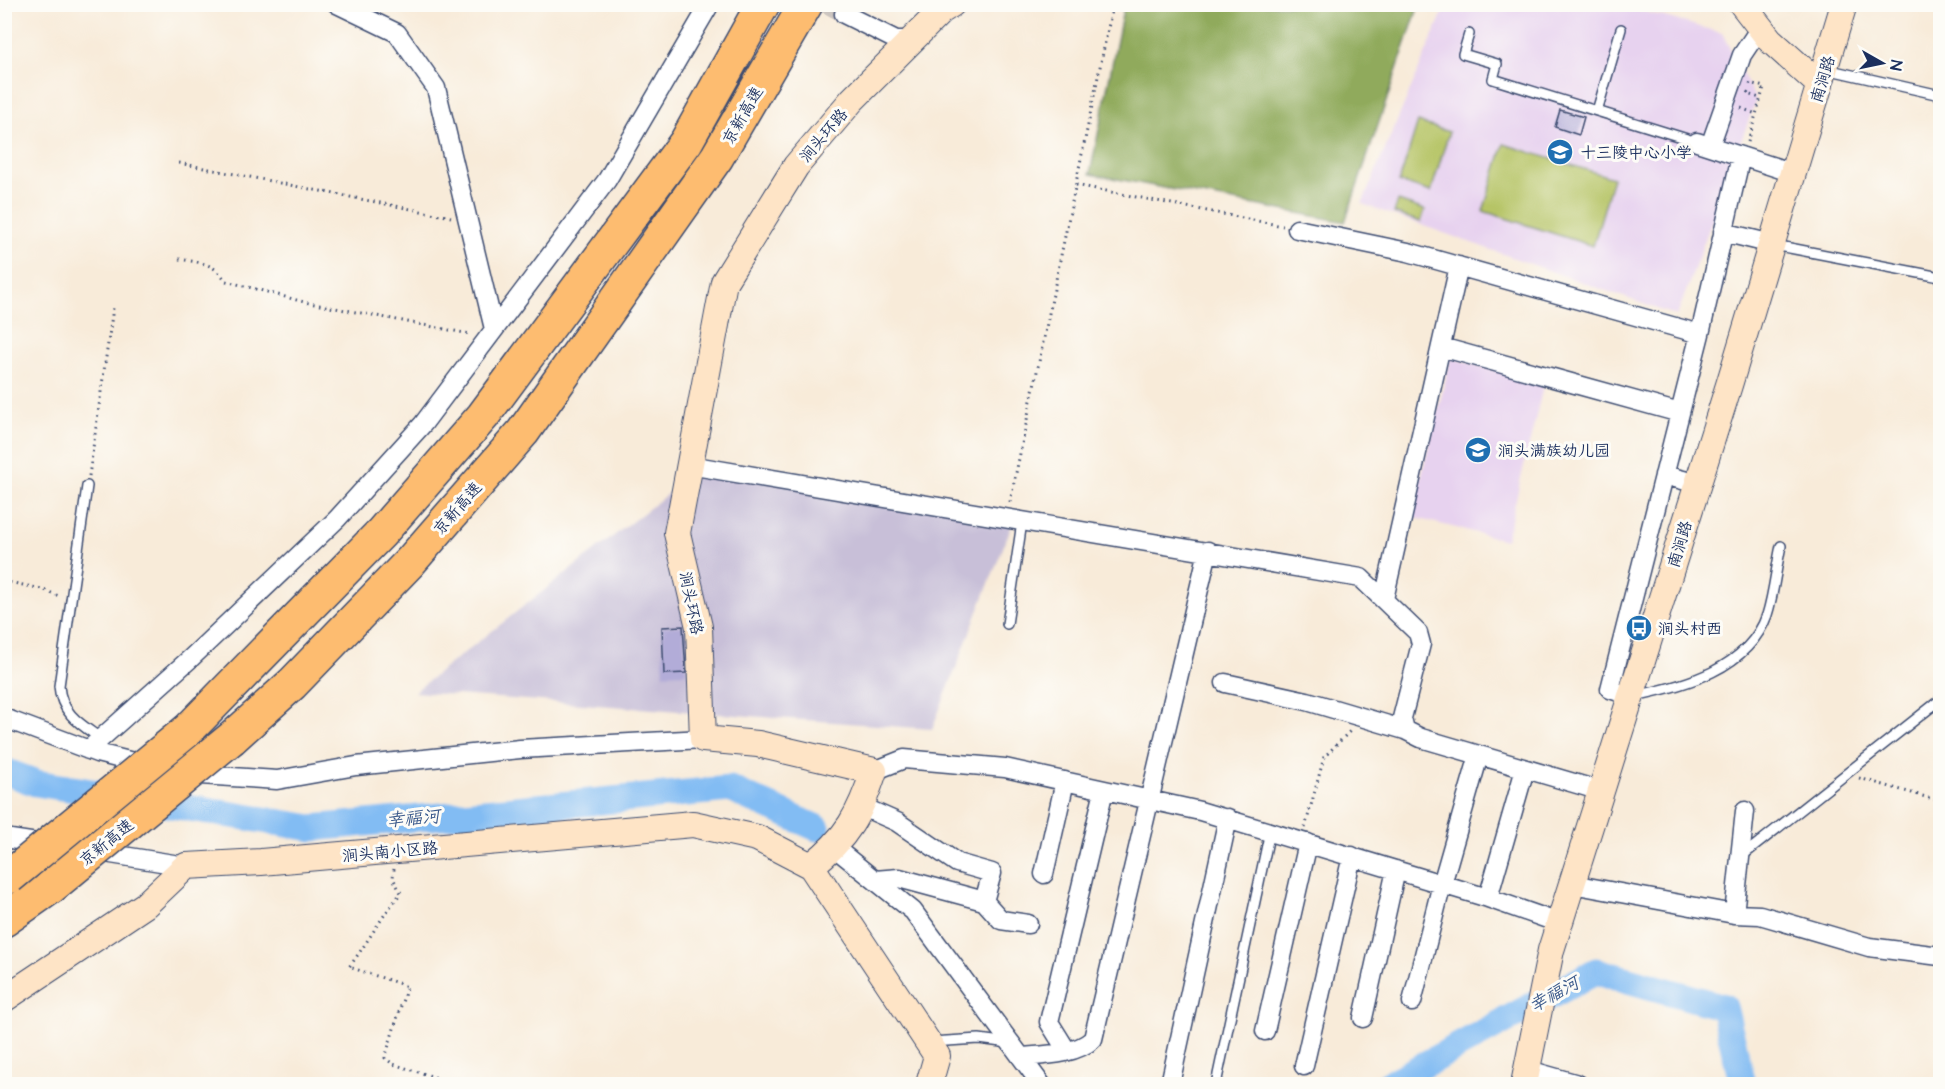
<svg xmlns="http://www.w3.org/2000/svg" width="1945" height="1089" viewBox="0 0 1945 1089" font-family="'Architects Daughter','LXGW WenKai TC',sans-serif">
	<rect width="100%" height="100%" fill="#fdfcf7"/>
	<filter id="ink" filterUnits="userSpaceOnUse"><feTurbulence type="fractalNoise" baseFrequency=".0167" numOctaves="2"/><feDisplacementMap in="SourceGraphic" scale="12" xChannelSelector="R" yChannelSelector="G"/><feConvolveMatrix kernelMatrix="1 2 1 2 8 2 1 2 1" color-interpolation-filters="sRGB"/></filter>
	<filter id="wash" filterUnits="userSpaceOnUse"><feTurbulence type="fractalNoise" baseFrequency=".008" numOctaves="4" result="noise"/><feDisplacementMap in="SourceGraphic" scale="24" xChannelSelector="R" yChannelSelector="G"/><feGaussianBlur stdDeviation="1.35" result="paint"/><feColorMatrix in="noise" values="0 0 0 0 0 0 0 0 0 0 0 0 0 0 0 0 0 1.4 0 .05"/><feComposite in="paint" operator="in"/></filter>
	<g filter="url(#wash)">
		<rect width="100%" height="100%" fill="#f8ebd9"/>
		<!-- built -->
		<path fill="#e7d2ef" d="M1446,5H1622L1722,33L1756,100L1677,316L1362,204Z
			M1451,358L1544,383L1506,540L1411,517Z"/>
		<!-- industrial -->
		<path fill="#c8bfd8" d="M702,467L1017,512L932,729L414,692Z"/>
		<!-- green -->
		<path fill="#b6c466" stroke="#687a62" stroke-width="1.5" d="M1418,122L1449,132L1431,192L1399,182Z
			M1504,144L1613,178L1593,246L1483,211Z
			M1398,201L1425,210L1421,222L1394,213Z"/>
		<!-- forest -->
		<path fill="#90aa5b" stroke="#566c5c" stroke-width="1.5" d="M1124,5H1419L1345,222L1090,174Z"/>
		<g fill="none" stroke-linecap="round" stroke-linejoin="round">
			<!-- river -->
			<path stroke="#82bcf3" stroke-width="27" d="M4,771L36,783L312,828L730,789L817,828
				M1389,1084L1596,971L1724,1007L1743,1084"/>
		</g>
		<g id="blocks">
			<!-- building -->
			<path fill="#b2acd8" d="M1560,110L1584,117L1579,135L1555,127Z
				M683,626L686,673L664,674L662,627Z"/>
		</g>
	</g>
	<g filter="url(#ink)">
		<use href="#blocks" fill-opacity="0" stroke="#3c4b70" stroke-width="1.5"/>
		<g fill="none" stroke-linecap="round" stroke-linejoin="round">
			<!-- street-tunnel -->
			<path stroke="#ccc5c0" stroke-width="18" stroke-dasharray="18 9" stroke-linecap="butt" d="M826,4L844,14"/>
			<defs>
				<path id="lane" d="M1469,34L1463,54L1497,64L1493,79L1697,142
					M1826,69L1940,95
					M1597,111L1621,29
					M1774,245L1940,277
					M87,486L59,686C61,713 80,724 100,738
					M1007,624L1022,522
					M1634,696C1684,686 1748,669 1767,615C1774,593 1776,568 1781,546
					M1742,856L1940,700
					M931,1042L979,1039L1009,1043
					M1216,1084L1270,831"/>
				<path id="street" d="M337,4L397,33L436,88L494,329
					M844,14L896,40H913
					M1697,142L1793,173
					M1710,146L1742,55L1760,28
					M1297,229L1408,252L1700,334
					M1723,232L1772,244
					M1441,347L1680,413
					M689,465L1361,578L1418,633L1421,644L1402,718L1405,730L1421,738L1601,791
					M1664,475L1698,484
					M1384,599L1459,266
					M1225,683L1307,701L1405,730
					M1631,696L1610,689L1700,334L1741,156
					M4,718L97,753L153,767L200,775L277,780L356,766L520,749L703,739
					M88,750L191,658L337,519L423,424L607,180L710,4
					M874,771L904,759L1005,768L1200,811L1488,898L1559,923
					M863,807L897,822L957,863L992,873L984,901L899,878L875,880
					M4,838L50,845
					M835,848L913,911L1041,1084
					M92,851L186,866
					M1044,874L1065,781
					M1572,884L1734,914L1760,915L1869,947L1940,956
					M1488,898L1525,769
					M984,901L1001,920L1028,924
					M1734,914L1745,811
					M1412,1002L1442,884L1479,755
					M1363,1018L1396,870
					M1265,1031L1308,843
					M1067,1051L1049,1022L1104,790
					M1022,1057C1045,1055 1075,1055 1093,1039L1208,551
					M1304,1066L1352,856
					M1525,1069L1578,1084
					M1170,1084L1228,818"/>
				<path id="secondary" d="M1742,4L1770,40L1820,85
					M811,866C847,838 860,814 874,771L758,744L703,739L699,627L677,533L724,282L796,166L852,100L941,11L952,4
					M4,999L145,905L186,866L261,862L693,824L757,838L811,866L937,1056L929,1084
					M1524,1084L1551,950L1729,385L1844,4"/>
				<path id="highway" d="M188,730L381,533L483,416L686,142L763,4
					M232,738L292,684L410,562L523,432L717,157L806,4
					M4,920L51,887"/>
			</defs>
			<!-- lane casing -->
			<use href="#lane" stroke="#3c4b70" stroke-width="12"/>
			<!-- street casing -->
			<use href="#street" stroke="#3c4b70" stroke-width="21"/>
			<!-- secondary casing -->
			<use href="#secondary" stroke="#3c4b70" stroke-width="28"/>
			<!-- highway casing -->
			<use href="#highway" stroke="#3c4b70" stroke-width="36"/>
			<!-- path -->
			<path stroke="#3c4b70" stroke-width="3" stroke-dasharray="1.5 4.5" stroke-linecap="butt" d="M1748,92L1747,94L1760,98
				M1741,108L1756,114
				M1748,142L1764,87L1750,83L1749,86
				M179,163L451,217
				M1076,185L1283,226
				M179,259C201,263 213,262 226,281L304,302L470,334
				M89,476L113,308
				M1010,502L1113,4
				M4,581L42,589L61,597
				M1859,778L1940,801
				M1305,828L1324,757L1350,731
				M394,869L393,878L401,893C381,917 368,942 349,967L407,986L385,1058L393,1064L457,1084"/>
			<!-- lane -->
			<use href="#lane" stroke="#fff" stroke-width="9"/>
			<!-- street -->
			<use href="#street" stroke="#fff" stroke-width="18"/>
			<!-- secondary -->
			<use href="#secondary" stroke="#fee4c6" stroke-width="26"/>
			<!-- highway -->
			<use href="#highway" stroke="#fdbc70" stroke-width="33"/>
			<defs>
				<path id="highway-bridge" d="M9,877L188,730
					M51,887L232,738"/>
			</defs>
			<!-- highway-bridge casing -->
			<use href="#highway-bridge" stroke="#3c4b70" stroke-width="36" stroke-linecap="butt"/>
			<!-- highway-bridge -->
			<use href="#highway-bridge" stroke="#fdbc70" stroke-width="33"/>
		</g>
	</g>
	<!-- icons -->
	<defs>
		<symbol id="school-disc" viewBox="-11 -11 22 22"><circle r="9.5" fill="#1f6fb2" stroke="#fdfcf7"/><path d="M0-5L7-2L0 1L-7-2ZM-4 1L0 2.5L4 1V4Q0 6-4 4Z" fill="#fff"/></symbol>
		<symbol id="bus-disc" viewBox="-11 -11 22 22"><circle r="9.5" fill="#1f6fb2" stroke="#fdfcf7"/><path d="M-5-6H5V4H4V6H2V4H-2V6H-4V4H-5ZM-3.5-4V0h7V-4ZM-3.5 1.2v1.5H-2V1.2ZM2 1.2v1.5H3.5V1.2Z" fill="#fff"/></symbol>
	</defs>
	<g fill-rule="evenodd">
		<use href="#school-disc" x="1545" y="137" width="30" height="30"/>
		<use href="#school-disc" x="1463" y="435" width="30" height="30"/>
		<use href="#bus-disc" x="1624" y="613" width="30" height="30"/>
	</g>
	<g text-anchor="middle" stroke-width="6" stroke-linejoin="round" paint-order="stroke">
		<!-- street labels -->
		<g font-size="16" fill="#1b2f5e" stroke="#fdfcf7">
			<text transform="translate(1822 79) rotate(-73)" y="6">南涧路</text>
			<text transform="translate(742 115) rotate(-60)" y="6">京新高速</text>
			<text transform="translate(823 135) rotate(-50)" y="6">涧头环路</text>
			<text transform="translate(457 508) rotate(-49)" y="6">京新高速</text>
			<text transform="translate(1679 544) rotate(-73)" y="6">南涧路</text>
			<text transform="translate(692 603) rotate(79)" y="6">涧头环路</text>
			<text transform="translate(106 842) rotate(-39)" y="6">京新高速</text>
			<text transform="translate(390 851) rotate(-5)" y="6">涧头南小区路</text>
		</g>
		<!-- poi labels -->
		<g font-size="16" fill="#1b2f5e" stroke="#fdfcf7" text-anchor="start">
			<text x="1580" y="158">十三陵中心小学</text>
			<text x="1498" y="456">涧头满族幼儿园</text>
			<text x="1658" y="634">涧头村西</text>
		</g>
		<!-- water labels -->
		<g font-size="18" font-style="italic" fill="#3a598b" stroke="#fdfcf7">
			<text transform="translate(413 818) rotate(-5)" y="6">幸福河</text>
			<text transform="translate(1554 994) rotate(-29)" y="6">幸福河</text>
		</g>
	</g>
	<!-- margin -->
	<rect width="1945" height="1089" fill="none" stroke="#fdfcf7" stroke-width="24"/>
	<!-- north arrow -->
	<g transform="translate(1882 63) rotate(99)" stroke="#fdfcf7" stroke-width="4.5" paint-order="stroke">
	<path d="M0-4.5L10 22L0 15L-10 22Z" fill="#1b2f5e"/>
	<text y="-9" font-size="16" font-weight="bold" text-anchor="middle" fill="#1b2f5e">N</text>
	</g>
</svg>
